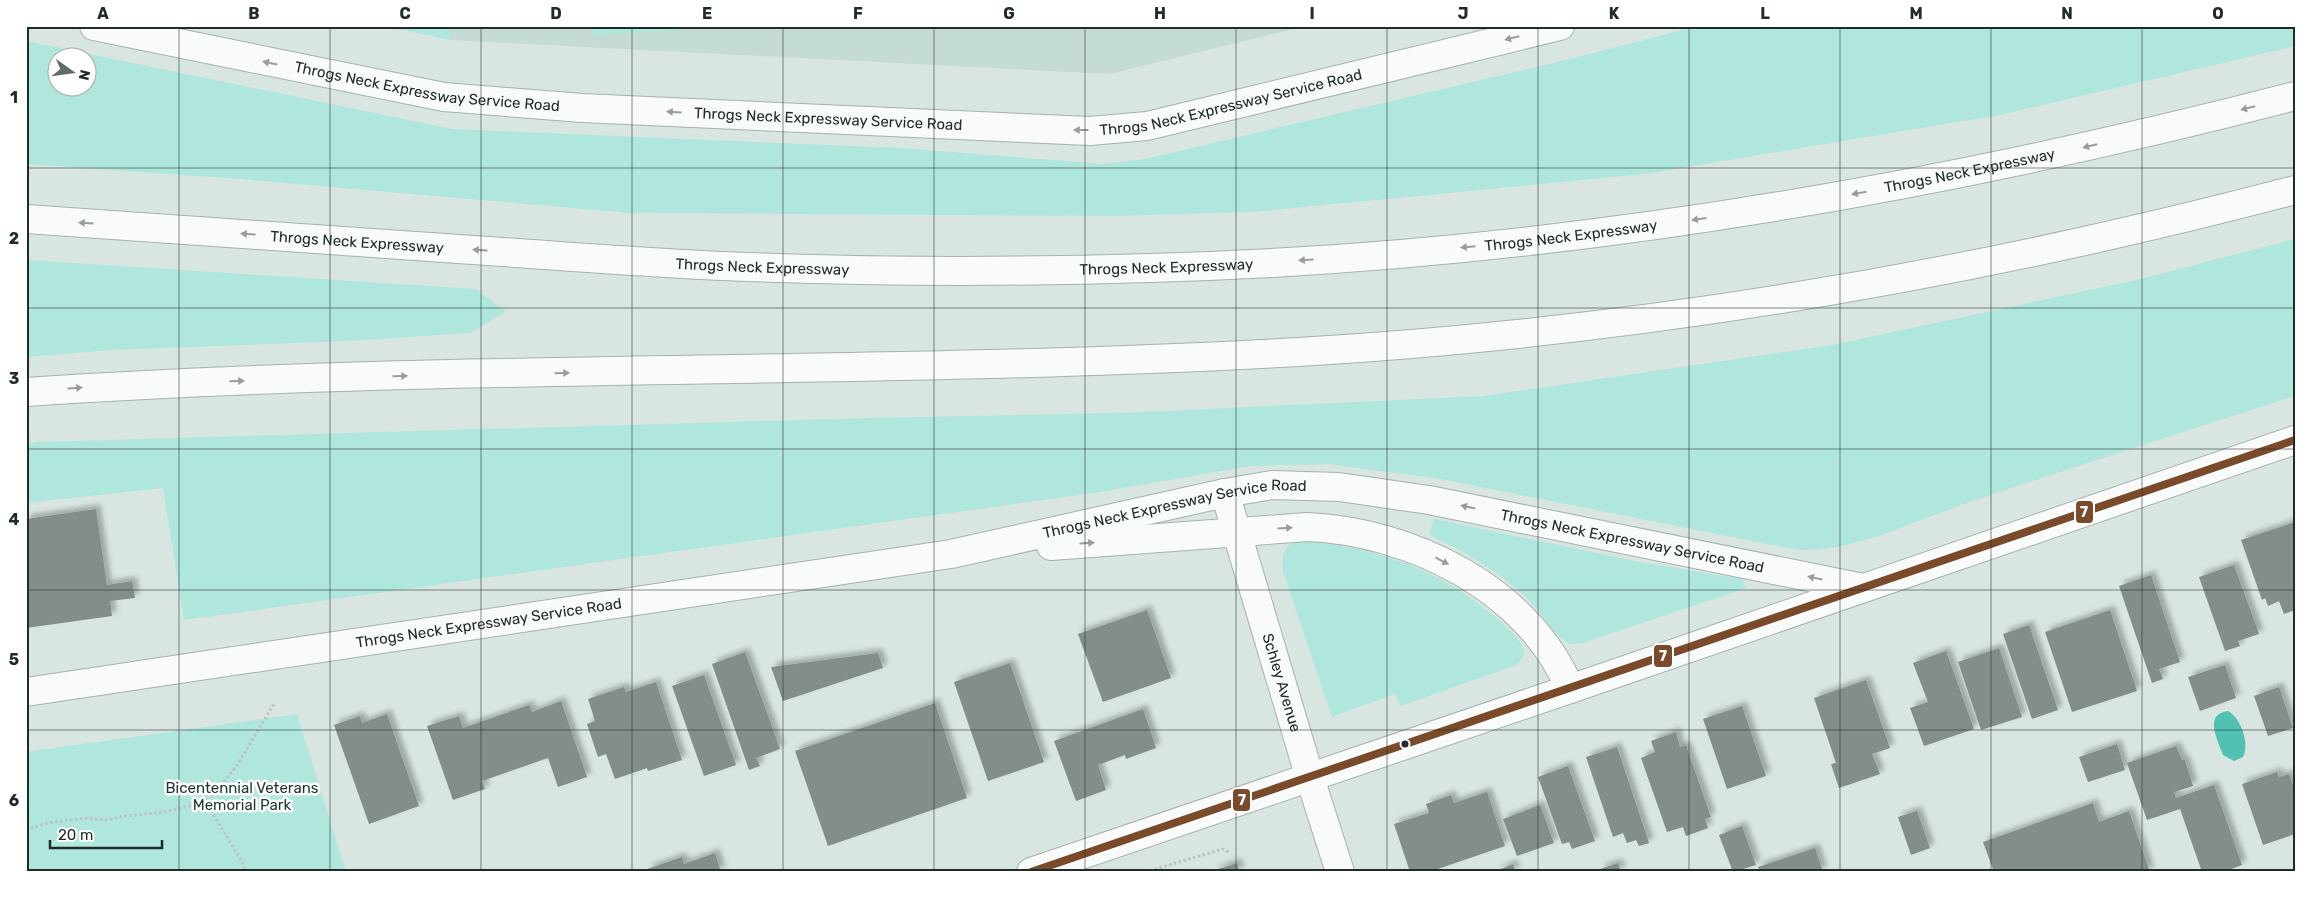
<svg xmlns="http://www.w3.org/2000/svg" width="2321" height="898" viewBox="0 0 2321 898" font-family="Rubik,sans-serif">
	<defs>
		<filter id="shadow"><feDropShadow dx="4.5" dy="-4.5" stdDeviation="2.5" flood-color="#0004"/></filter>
	</defs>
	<rect width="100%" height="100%" fill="#d8e5e1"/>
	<!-- built -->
	<path fill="#c4dbd6" d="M449,26H1306L1109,74L450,40Z"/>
	<!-- green -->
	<path fill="#afe7dc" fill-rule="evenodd" d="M384,26H449L450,40Z
		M592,26H679V30L592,35Z
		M1698,26H2295V46L2000,115L1644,174L1253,212L1113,216L631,213L240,179L26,164V41L452,129L899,148L1103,164L1145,159L1566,60ZM58,58H88V88H58Z
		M2295,239V396C2186,431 2076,466 1967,503C1917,520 1845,556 1793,549L1441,479L1328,464L1250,466L1100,492L184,620L163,488L26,503V444L38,442L867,418L1120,413L1484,396L1832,345L2132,281Z
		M26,260L475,289L506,311L471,333L348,341L111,350L26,357Z
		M1434,519L1640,562L1742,579L1746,588L1583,643L1570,644C1553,635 1544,616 1531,602C1502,573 1466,552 1429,535Z
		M1303,540C1377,548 1439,568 1496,618C1507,628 1521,638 1525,653L1517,665L1400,706L1395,694L1332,717L1283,572C1281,556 1284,542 1303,540Z
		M297,714L346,872H26V752Z"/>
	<!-- water -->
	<path fill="#50c1b2" d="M2228,711C2241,718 2250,744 2243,757L2234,761L2223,755C2218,740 2203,714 2228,711Z"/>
	<!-- building -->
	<path fill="#838e8b" filter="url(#shadow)" d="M96,509L107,585L132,581L135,598L110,601L112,616L26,628V519Z
		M2295,522V610L2284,614L2279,601L2268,606L2265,598L2262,600L2241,540Z
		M2234,565L2259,634L2238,641L2240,646L2225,651L2199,577Z
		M2151,575L2180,662L2159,669L2163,679L2152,683L2119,586Z
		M1147,610L1171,678L1103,702L1078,634Z
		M2110,610L2137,691L2072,712L2045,632Z
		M2029,625L2058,710L2032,719L2003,634Z
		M1999,648L2022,717L1981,730L1958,662Z
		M1946,651L1974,729L1924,746L1910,708L1928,702L1913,663Z
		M745,652L780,749L756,758L760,766L749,770L712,664Z
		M878,653L883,668L783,701L771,667Z
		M1010,663L1044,762L988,781L954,682Z
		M2225,665L2236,698L2200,711L2188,677Z
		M704,675L736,765L704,776L672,686Z
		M1866,680L1890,748L1872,754L1880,774L1839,788L1831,764L1836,763L1814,698Z
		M656,682L682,760L648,771L647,768L615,779L606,754L598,757L587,724L595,721L588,699L624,687L626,692Z
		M2279,687L2293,728L2268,736L2254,696Z
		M561,701L587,777L558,787L548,758L482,781L485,789L453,800L427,726L459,716L463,728L529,705L532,712Z
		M935,703L967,798L828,846L795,751Z
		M1742,706L1766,776L1727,789L1703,719Z
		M1143,709L1156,748L1126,759L1125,755L1098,765L1106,790L1076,801L1054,741Z
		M387,714L419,806L369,824L334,725L360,716L362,723Z
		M1676,732L1680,747L1686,745L1711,817L1705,819L1708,828L1686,836L1683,827L1667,832L1641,758L1655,752L1651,741Z
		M2117,744L2125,770L2088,782L2079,757Z
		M2176,746L2182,760H2185L2193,786L2174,792L2176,798L2214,785L2242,865L2223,872H2202L2180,809L2147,820L2127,763Z
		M1617,747L1649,843L1639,846L1636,840L1627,843L1623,833L1613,837L1586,757Z
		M1568,766L1595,841L1572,849L1569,842L1562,844L1538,777Z
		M2277,772L2279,777L2289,774L2295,791V834L2263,845L2242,784Z
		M1487,792L1505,846L1429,872H1410L1394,824L1429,813L1426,804L1451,795L1454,803Z
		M2093,803L2099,822L2129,811L2150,872H1994L1983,842Z
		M1540,805L1554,843L1517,856L1503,819Z
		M1917,811L1930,848L1911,855L1898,817Z
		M1742,826L1756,865L1733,872L1719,835Z
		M1815,848L1823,872H1760L1758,867Z
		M715,853L721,872H648L647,869L682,857L684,864Z
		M1237,863L1240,872H1212V871Z
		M1618,863L1621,872H1600V869Z
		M1513,864L1516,872H1494Z"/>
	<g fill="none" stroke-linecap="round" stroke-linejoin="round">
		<defs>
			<g id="minor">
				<path id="s1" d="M1225,493L1310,778L1340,872"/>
				<path d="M1031,872L1570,689"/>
			</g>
			<g id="tertiary">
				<path id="s2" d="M94,26L444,97L582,108L1090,131L1147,126L1560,26"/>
				<path d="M1051,546L1307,527C1410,531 1529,589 1570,689L2295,440"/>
				<path id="s3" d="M26,692L951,554L1225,493L1272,485L1339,487L1429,500L1863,588"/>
			</g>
			<g id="motorway">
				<path id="s4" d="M26,219C175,230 324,240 473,250C565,256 657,264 748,267C882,272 1016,272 1150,268C1537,258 1921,193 2295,96"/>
				<path d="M26,392C450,363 875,376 1299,352C1635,332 1969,276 2295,190"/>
			</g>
		</defs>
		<!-- minor casing -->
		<use href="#minor" stroke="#a7b1ae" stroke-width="30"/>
		<!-- tertiary casing -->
		<use href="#tertiary" stroke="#a7b1ae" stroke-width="30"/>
		<!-- motorway casing -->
		<use href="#motorway" stroke="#a7b1ae" stroke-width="30"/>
		<!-- path -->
		<path stroke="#bdc3c1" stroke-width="3" stroke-dasharray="2.5 2.5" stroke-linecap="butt" d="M206,802L241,860L246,872
			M26,829L53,822L88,818L108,820L124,816L164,812L206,802L236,767L275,702
			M1145,872L1223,849L1229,852"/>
		<!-- minor -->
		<use href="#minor" stroke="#f9fbfa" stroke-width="28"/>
		<!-- tertiary -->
		<use href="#tertiary" stroke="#f9fbfa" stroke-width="28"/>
		<!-- motorway -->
		<use href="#motorway" stroke="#f9fbfa" stroke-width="28"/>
		<defs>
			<path id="bus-1" d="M1031,872L2295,440"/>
		</defs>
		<!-- bus-1 casing -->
		<use href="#bus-1" stroke="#fff" stroke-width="11"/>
		<!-- bus-1 -->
		<use href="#bus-1" stroke="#7a4b2a" stroke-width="8"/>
	</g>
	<!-- one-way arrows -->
	<defs><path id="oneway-solid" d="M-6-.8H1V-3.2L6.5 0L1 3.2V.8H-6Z" transform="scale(1.25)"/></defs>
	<g fill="#999d9c">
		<use href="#oneway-solid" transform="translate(1512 38) rotate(166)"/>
		<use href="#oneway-solid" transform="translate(270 63) rotate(-168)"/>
		<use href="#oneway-solid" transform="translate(2248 108) rotate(166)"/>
		<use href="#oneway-solid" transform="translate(674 112) rotate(-177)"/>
		<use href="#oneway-solid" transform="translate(1081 130) rotate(-180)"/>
		<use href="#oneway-solid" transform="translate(2090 146) rotate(167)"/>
		<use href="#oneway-solid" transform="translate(1859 193) rotate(170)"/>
		<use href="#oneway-solid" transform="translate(1699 219) rotate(172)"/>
		<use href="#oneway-solid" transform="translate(86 223) rotate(-176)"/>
		<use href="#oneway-solid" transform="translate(248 234) rotate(-176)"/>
		<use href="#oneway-solid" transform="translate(1468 247) rotate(175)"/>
		<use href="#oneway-solid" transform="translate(480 250) rotate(-176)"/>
		<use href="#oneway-solid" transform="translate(1306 260) rotate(176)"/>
		<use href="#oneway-solid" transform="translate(562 373) rotate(-1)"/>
		<use href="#oneway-solid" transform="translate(400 376) rotate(-1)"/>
		<use href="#oneway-solid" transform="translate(237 381) rotate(-2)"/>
		<use href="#oneway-solid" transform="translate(75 388) rotate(-4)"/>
		<use href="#oneway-solid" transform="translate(1468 507) rotate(-168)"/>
		<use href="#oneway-solid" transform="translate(1285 528) rotate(-4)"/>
		<use href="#oneway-solid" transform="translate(1087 543) rotate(-4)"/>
		<use href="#oneway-solid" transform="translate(1442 561) rotate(28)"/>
		<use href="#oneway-solid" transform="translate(1815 578) rotate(-168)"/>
	</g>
	<!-- grid -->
	<path fill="none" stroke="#232b2a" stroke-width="1" stroke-opacity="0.55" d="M179,26V872M330,26V872M481,26V872M632,26V872M783,26V872M934,26V872M1085,26V872M1236,26V872M1387,26V872M1538,26V872M1689,26V872M1840,26V872M1991,26V872M2142,26V872M26,168H2295M26,308H2295M26,449H2295M26,590H2295M26,730H2295"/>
	<!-- markers -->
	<circle fill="#232b2a" stroke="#fff" stroke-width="2" cx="1405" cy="744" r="4.5"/>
	<g text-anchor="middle" stroke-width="5" stroke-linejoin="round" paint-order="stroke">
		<!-- street labels -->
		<g font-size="15" fill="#232b2a" stroke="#fff">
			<text dy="5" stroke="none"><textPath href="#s2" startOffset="339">Throgs Neck Expressway Service Road</textPath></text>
			<text dy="5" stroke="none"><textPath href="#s2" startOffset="1148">Throgs Neck Expressway Service Road</textPath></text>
			<text dy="5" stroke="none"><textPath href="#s2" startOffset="742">Throgs Neck Expressway Service Road</textPath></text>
			<text dy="5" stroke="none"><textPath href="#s4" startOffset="1952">Throgs Neck Expressway</textPath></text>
			<text dy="5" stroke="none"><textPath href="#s4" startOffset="1548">Throgs Neck Expressway</textPath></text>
			<text dy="5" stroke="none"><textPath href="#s4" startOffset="332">Throgs Neck Expressway</textPath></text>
			<text dy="5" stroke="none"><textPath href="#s4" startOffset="738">Throgs Neck Expressway</textPath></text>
			<text dy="5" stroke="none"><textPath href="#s4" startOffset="1142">Throgs Neck Expressway</textPath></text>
			<text dy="5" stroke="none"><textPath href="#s3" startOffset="1164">Throgs Neck Expressway Service Road</textPath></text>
			<text dy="5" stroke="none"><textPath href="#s3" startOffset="1629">Throgs Neck Expressway Service Road</textPath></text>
			<text dy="5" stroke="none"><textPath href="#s3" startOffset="468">Throgs Neck Expressway Service Road</textPath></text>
			<text dy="5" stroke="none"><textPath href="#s1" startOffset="198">Schley Avenue</textPath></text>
		</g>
		<!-- park labels -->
		<g font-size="15" fill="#203732" stroke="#fff">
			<text x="242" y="793">Bicentennial Veterans<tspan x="242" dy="17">Memorial Park</tspan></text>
		</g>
	</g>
	<g stroke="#fff" stroke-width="2">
		<rect x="2075" y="500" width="19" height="24" rx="5" fill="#7a4b2a"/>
		<rect x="1653" y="644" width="20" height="24" rx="5" fill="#7a4b2a"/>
		<rect x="1232" y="788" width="19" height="24" rx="5" fill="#7a4b2a"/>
	</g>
	<g font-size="14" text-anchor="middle" font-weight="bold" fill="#fff">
		<text x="2084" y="517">7</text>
		<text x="1663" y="661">7</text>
		<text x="1242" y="805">7</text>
	</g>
	<!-- border -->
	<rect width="2321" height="898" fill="none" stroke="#ffffff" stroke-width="55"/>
	<!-- north arrow -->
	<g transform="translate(72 72) rotate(104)"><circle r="24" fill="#ffffff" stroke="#a7aaaa"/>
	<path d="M0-4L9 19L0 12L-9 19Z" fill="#626c6a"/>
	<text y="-8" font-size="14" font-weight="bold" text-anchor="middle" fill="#232b2a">N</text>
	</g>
	<!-- scale -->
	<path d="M50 840v8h112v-8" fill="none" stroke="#232b2a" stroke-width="2.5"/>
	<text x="58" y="840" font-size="15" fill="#232b2a" stroke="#ffffff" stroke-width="4" paint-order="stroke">20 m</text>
	<rect x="28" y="28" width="2266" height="842" fill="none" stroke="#232b2a" stroke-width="2"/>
	<g font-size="16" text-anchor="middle" font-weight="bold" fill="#232b2a">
		<text x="103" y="19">A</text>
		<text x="254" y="19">B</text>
		<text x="405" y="19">C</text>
		<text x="556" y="19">D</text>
		<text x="707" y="19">E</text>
		<text x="858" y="19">F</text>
		<text x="1009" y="19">G</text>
		<text x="1160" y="19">H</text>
		<text x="1312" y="19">I</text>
		<text x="1463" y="19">J</text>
		<text x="1614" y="19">K</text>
		<text x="1765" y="19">L</text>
		<text x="1916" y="19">M</text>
		<text x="2067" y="19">N</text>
		<text x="2218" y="19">O</text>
		<text x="14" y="103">1</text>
		<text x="14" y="244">2</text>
		<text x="14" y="384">3</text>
		<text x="14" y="525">4</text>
		<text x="14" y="665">5</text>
		<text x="14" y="806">6</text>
	</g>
</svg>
